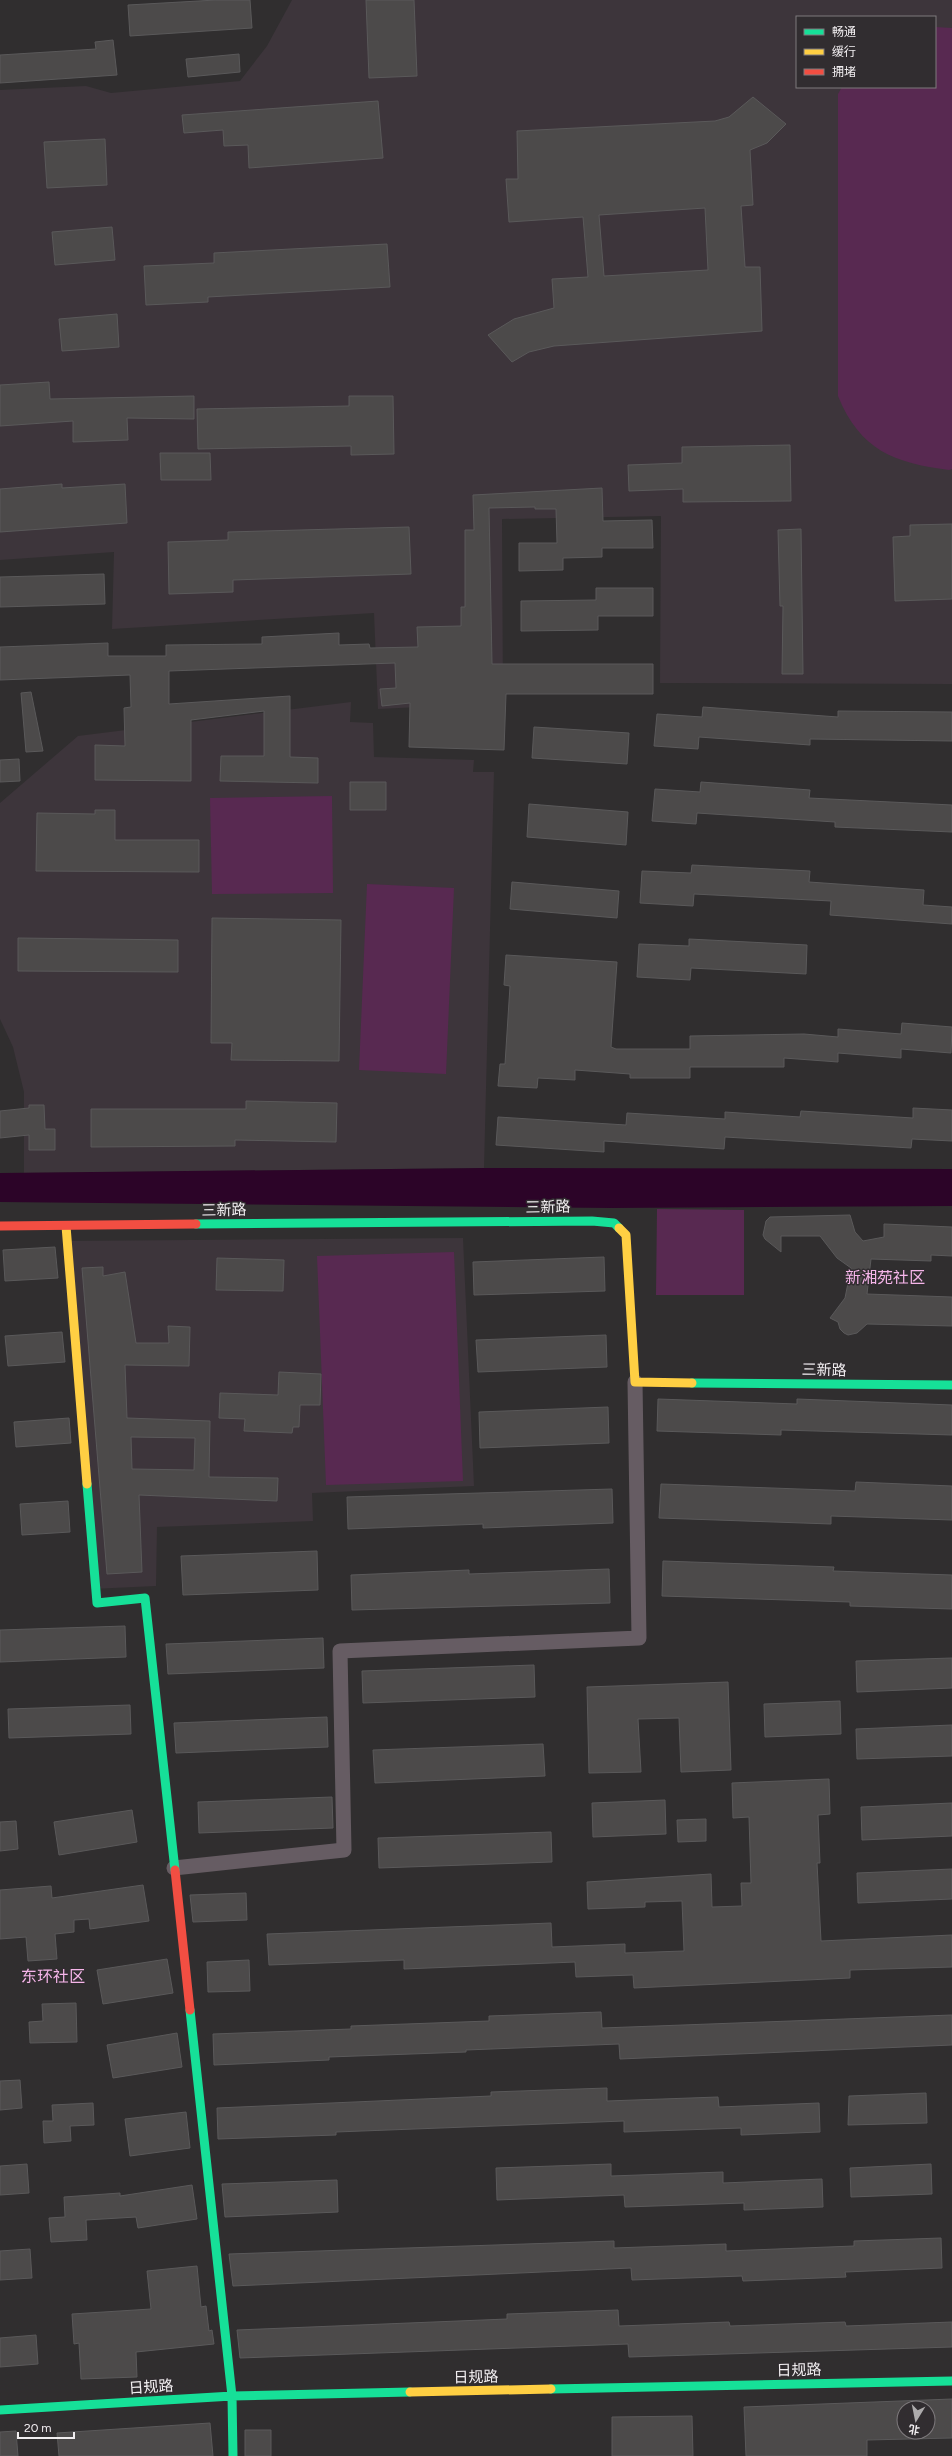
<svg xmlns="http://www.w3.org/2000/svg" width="952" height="2456" viewBox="0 0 952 2456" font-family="Figtree,'Noto Sans SC',sans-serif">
	<rect width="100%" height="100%" fill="#302e2f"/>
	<!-- built -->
	<path fill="#3d353b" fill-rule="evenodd" d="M292,0H952V684L660,683L661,516L502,519L503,703L378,709L374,613L112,629L114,552L0,560V90L86,86L111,93L240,81L267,46ZM797,17H935V87H797Z
		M351,702L350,722L373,723L374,757L474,760L473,772H494L484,1168L24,1173V1092L13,1047L0,1019V803L78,736Z
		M463,1238L474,1486L312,1493L313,1521L157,1527L156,1586L91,1589L63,1241Z"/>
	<!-- green -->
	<path fill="#582951" d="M935,27L952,28V469L949,470C894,463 860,450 838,396V94L842,87H935Z
		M332,796L333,893L212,894L210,798Z
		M367,884L454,888L446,1074L359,1070Z
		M657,1209L744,1210V1295H656Z
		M454,1252L463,1481L326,1485L317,1256Z"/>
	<!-- water -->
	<path fill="#2c0428" d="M484,1168L952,1169V1206L611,1208L0,1202V1173Z"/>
	<!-- building -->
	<path fill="#4c4a4a" stroke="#5a595a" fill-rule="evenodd" d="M216,0H250L252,28L130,36L128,5Z
		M366,0H414L417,76L369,78Z
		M113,40L117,75L0,83V55L96,49L95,42Z
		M239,54L240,72L188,77L186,59Z
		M753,97L786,124L767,143L750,150L753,205L741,206L745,267H760L762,331L554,346L529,352L512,362L488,335L514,319L554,308L552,279L588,277L583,217L509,222L506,179H518L517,131L715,121L729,117ZM705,208L708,270L604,276L599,215Z
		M378,101L383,158L249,168L248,145L224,146L223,130L184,133L182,115Z
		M105,139L107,185L47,188L44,142Z
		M112,227L115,260L55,265L52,232Z
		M387,244L390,287L208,297V302L146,305L144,266L214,263V253Z
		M117,314L119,347L62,351L59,319Z
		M49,382L50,399L194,396V419L127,418L128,440L73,442V421L0,426V385Z
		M349,396H393L394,454L351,455V446L198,449L197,409L349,406Z
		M790,445L791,501L683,502V489L629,491L628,465L682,463V447Z
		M160,453H210L211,480H161Z
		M62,484V488L125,484L127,523L0,532V489Z
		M602,488L603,521L652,520L653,548H602V557L563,558V570L519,571V543H557L556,509H535V507L489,508L492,664H653V694H506L504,750L409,747L410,703L382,706L380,689L396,688L395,663L169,671V704L290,696V757L318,758V783L220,781L221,756H264V711L191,720V781L95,780V745L125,746L124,708L131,707L130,675L0,680V647L108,643V656H166V645L262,644V637L339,633V645L369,644L370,648L418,647L417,627L461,626V607H465V530H474L473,495Z
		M952,524V599L895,601L893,537L910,536V525Z
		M409,527L411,574L233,580V592L169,594L168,542L228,540V532Z
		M801,529L803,674H782L783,606H780L778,530Z
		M104,574L105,604L0,607V577Z
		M596,588H653V616H598V630L521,631V601L596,600Z
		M31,692L43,751L26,752L21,693Z
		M703,707L838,717V711L952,712V741L810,739V745L699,737L698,749L654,746L657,714L702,717Z
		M534,727L629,733L627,764L532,758Z
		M19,759L20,781L0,782V760Z
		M350,782H386V810H350Z
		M701,782L810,790L809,798L952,805V832L835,827V822L697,813L696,824L652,821L655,789L700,792Z
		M529,804L628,812L626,845L527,837Z
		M95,810H115V840H199V872L36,871L37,813L95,814Z
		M692,865L810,871L809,882L924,890L923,905L952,907V924L830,915L831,901L694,894L693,906L640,903L642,871L691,873Z
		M512,882L619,891L617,918L510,909Z
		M212,918L341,920L339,1061L231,1060L232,1043H211Z
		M18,938L178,940V972L18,971Z
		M689,939L807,945L806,974L691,968L690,980L637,977L639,944L689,946Z
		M506,955L617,962L611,1047L616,1049H690V1036L804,1034L838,1037V1029L901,1034L902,1023L952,1027L951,1053L901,1049V1058L838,1053V1062L784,1058V1067H690V1078H630V1074L575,1070V1080L538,1078L537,1088L498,1086L500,1064H505L510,986L504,985Z
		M246,1101L337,1103L336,1142L235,1140V1146L91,1147V1109H246Z
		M29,1105H44L45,1129H55V1150H29V1135L0,1138V1111L29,1108Z
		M913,1108L952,1110V1141L912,1139L911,1148L725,1137L724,1149L604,1141V1152L496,1145L498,1117L626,1125L627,1113L725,1119V1112L800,1117L801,1111L913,1118Z
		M850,1215L855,1232L863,1241L884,1237V1224L952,1227V1256L931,1255V1261L871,1259L867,1294L952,1297V1326L867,1324L857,1333L848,1335L844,1333L840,1329L838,1322L830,1318L845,1298L851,1268L837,1258L820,1236H781V1252L765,1239L763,1235L766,1221L770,1217Z
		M55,1247L58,1278L5,1281L3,1250Z
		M604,1257L605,1291L474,1295L473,1262Z
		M217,1258L284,1260L283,1291L216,1290Z
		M103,1267V1276L125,1272L136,1343H169L168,1326L190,1327L189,1366L125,1365L127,1418L210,1421L209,1477L278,1478L277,1501L139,1495L142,1572L107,1574L82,1268ZM131,1437L195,1438L194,1470L132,1469Z
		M62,1332L65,1362L8,1366L5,1336Z
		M606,1335L607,1367L478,1372L476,1340Z
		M279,1372L321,1374L320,1405H300L299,1427H293L292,1433L244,1431L245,1419L219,1418L220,1393L278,1395Z
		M658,1399L797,1404V1399L952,1405V1435L781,1430V1435L657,1431Z
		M608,1407L609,1443L480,1448L479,1412Z
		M69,1418L71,1443L16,1447L14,1422Z
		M856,1482L952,1486V1520L831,1516V1524L659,1518L661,1484L855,1491Z
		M612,1489L613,1523L483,1528V1524L348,1529L347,1497Z
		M68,1501L70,1532L22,1535L20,1504Z
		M317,1551L318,1590L183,1595L181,1556Z
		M663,1561L834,1567L833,1571L952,1575V1609L850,1606V1602L662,1596Z
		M609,1569L610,1603L352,1610L351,1575L469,1570V1574Z
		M125,1626L126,1657L0,1662V1630Z
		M323,1638L324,1668L168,1674L166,1644Z
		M952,1658V1688L857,1692L856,1661Z
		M534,1665L535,1697L363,1703L362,1671Z
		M728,1682L731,1770L681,1772L679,1718L638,1719L641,1772L589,1773L587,1687Z
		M840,1701L841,1734L765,1737L764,1704Z
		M130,1705L131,1734L9,1738L8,1709Z
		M327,1717L328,1747L176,1753L174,1723Z
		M952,1725V1756L857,1759L856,1729Z
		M543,1744L545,1776L375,1783L373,1750Z
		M829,1779L830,1814L818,1815L820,1863H817L821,1941L952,1935V1967L850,1970V1978L634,1988L633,1975L576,1977L575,1962L404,1969V1960L269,1965L267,1934L551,1923L552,1947L625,1944V1953L684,1951L682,1901L645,1902V1907L588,1909L587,1882L711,1874L712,1907L742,1906L741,1883H751L749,1817L733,1818L732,1783Z
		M332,1797L333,1828L199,1833L198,1802Z
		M665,1800L666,1834L593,1837L592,1803Z
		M952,1803V1836L862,1840L861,1807Z
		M132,1810L137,1842L59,1855L54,1822Z
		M706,1819V1841L678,1842L677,1820Z
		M16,1821L18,1849L0,1851V1822Z
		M551,1832L552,1862L379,1868L378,1838Z
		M952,1869V1899L858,1903L857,1873Z
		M143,1885L149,1921L90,1929L89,1919L74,1920V1932L55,1934L57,1959L28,1961L26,1937L0,1939V1890L51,1886L52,1898Z
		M246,1893L247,1920L193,1922L190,1895Z
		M167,1959L173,1993L103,2004L97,1970Z
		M249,1960L250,1991L208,1992L207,1962Z
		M76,2003L77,2042L30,2043L29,2022L43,2021L42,2004Z
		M601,2012L602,2028L952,2015V2045L620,2059L619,2044L466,2050V2052L329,2057V2060L214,2065L213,2034L351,2029V2026L489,2021V2016Z
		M177,2033L182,2067L113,2078L107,2045Z
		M20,2080L22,2108L0,2110V2081Z
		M607,2088V2101L718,2097L719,2107L819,2103L820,2132L741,2135V2128L624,2132V2121L336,2132V2135L218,2139L217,2108L491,2096V2092Z
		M926,2093L927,2123L848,2125L849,2096Z
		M93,2103L94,2125L70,2126L71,2141L44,2143L43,2121H53L52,2105Z
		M186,2112L190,2148L130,2156L125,2119Z
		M27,2164L29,2193L0,2195V2166Z
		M611,2164V2176L723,2172V2183L822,2179L823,2207L744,2210V2203L625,2207L624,2195L497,2200L496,2168Z
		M931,2164L932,2194L851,2197L850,2168Z
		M337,2180L338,2212L225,2217L222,2184Z
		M192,2185L197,2219L138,2228L136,2217L86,2220L87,2240L51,2242L49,2218L65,2217L64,2197L120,2193V2196Z
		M941,2238L942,2268L845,2272L846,2277L743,2281L742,2276L632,2280L631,2268L233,2286L229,2254L614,2241V2248L726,2244V2251L854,2246V2241Z
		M30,2249L32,2278L0,2280V2251Z
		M197,2266L201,2307L206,2306L209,2331L212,2330L214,2344L136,2352L137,2377L81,2379L79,2343L74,2344L72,2314L151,2309L147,2271Z
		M618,2310L619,2326L729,2322L730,2326L845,2322L846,2326L952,2322V2347L629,2357L628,2344L240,2358L237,2330L507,2319V2314Z
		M36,2335L38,2364L0,2367V2338Z
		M952,2399V2438L867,2440V2456H746L744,2407ZM904,2408H928V2432H904Z
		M692,2416L693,2456H612V2417Z
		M210,2423L213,2456H59L57,2433Z
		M245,2430H271V2456H245Z
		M16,2431L18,2456H0V2432Z"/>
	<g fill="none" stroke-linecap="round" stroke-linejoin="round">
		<!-- street -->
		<path stroke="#665c63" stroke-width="15" d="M174,1868L344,1850L340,1651L639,1638L635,1382"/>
		<!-- fast -->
		<path stroke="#16e098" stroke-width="9" d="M196,1224L592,1221L614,1223L619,1228
			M692,1383L952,1385
			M87,1484L97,1603L145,1598L175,1870
			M190,2010L232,2396L233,2456
			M551,2389L952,2381
			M0,2410L232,2396L410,2392"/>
		<!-- slow -->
		<path stroke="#ffcf43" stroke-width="9" d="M66,1226L87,1484
			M619,1228L626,1235L635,1382L692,1383
			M410,2392L551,2389"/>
		<!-- jam -->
		<path stroke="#f24e42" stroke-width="9" d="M0,1226L196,1224
			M175,1870L190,2010"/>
	</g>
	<g text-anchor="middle" stroke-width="3" stroke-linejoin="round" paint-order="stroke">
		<!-- street labels -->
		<g font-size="15" fill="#f1eef0" stroke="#312d30">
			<text transform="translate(548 1207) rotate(-1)" y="5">三新路</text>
			<text transform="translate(224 1210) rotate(-1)" y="5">三新路</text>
			<text transform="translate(824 1370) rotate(1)" y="5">三新路</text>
			<text transform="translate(799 2370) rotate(-1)" y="5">日规路</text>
			<text transform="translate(476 2377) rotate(-1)" y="5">日规路</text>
			<text transform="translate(151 2387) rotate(-4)" y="5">日规路</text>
		</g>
		<!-- neighbourhood labels -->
		<g font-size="16" fill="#f5b5e9" stroke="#312d30">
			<text x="885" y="1283">新湘苑社区</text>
			<text x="53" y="1982">东环社区</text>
		</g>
	</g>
	<!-- legend -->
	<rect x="796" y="16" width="140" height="72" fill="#312d30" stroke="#7e7a7d"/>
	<rect x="804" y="29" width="20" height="6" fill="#16e098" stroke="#7e7a7d"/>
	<text x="832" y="36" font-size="12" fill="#f1eef0">畅通</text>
	<rect x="804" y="49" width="20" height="6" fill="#ffcf43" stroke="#7e7a7d"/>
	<text x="832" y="56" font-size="12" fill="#f1eef0">缓行</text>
	<rect x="804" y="69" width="20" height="6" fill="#f24e42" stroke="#7e7a7d"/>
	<text x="832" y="76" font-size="12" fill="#f1eef0">拥堵</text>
	<!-- north arrow -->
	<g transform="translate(916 2420) rotate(190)"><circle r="19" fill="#312d30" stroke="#7e7a7d"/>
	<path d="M0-3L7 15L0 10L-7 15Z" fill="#adabac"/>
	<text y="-6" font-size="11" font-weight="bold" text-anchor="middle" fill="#f1eef0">北</text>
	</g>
	<!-- scale -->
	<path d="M18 2432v6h56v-6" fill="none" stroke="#f1eef0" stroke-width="2"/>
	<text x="24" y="2432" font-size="12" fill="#f1eef0" stroke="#312d30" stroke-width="3" paint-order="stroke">20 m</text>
</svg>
